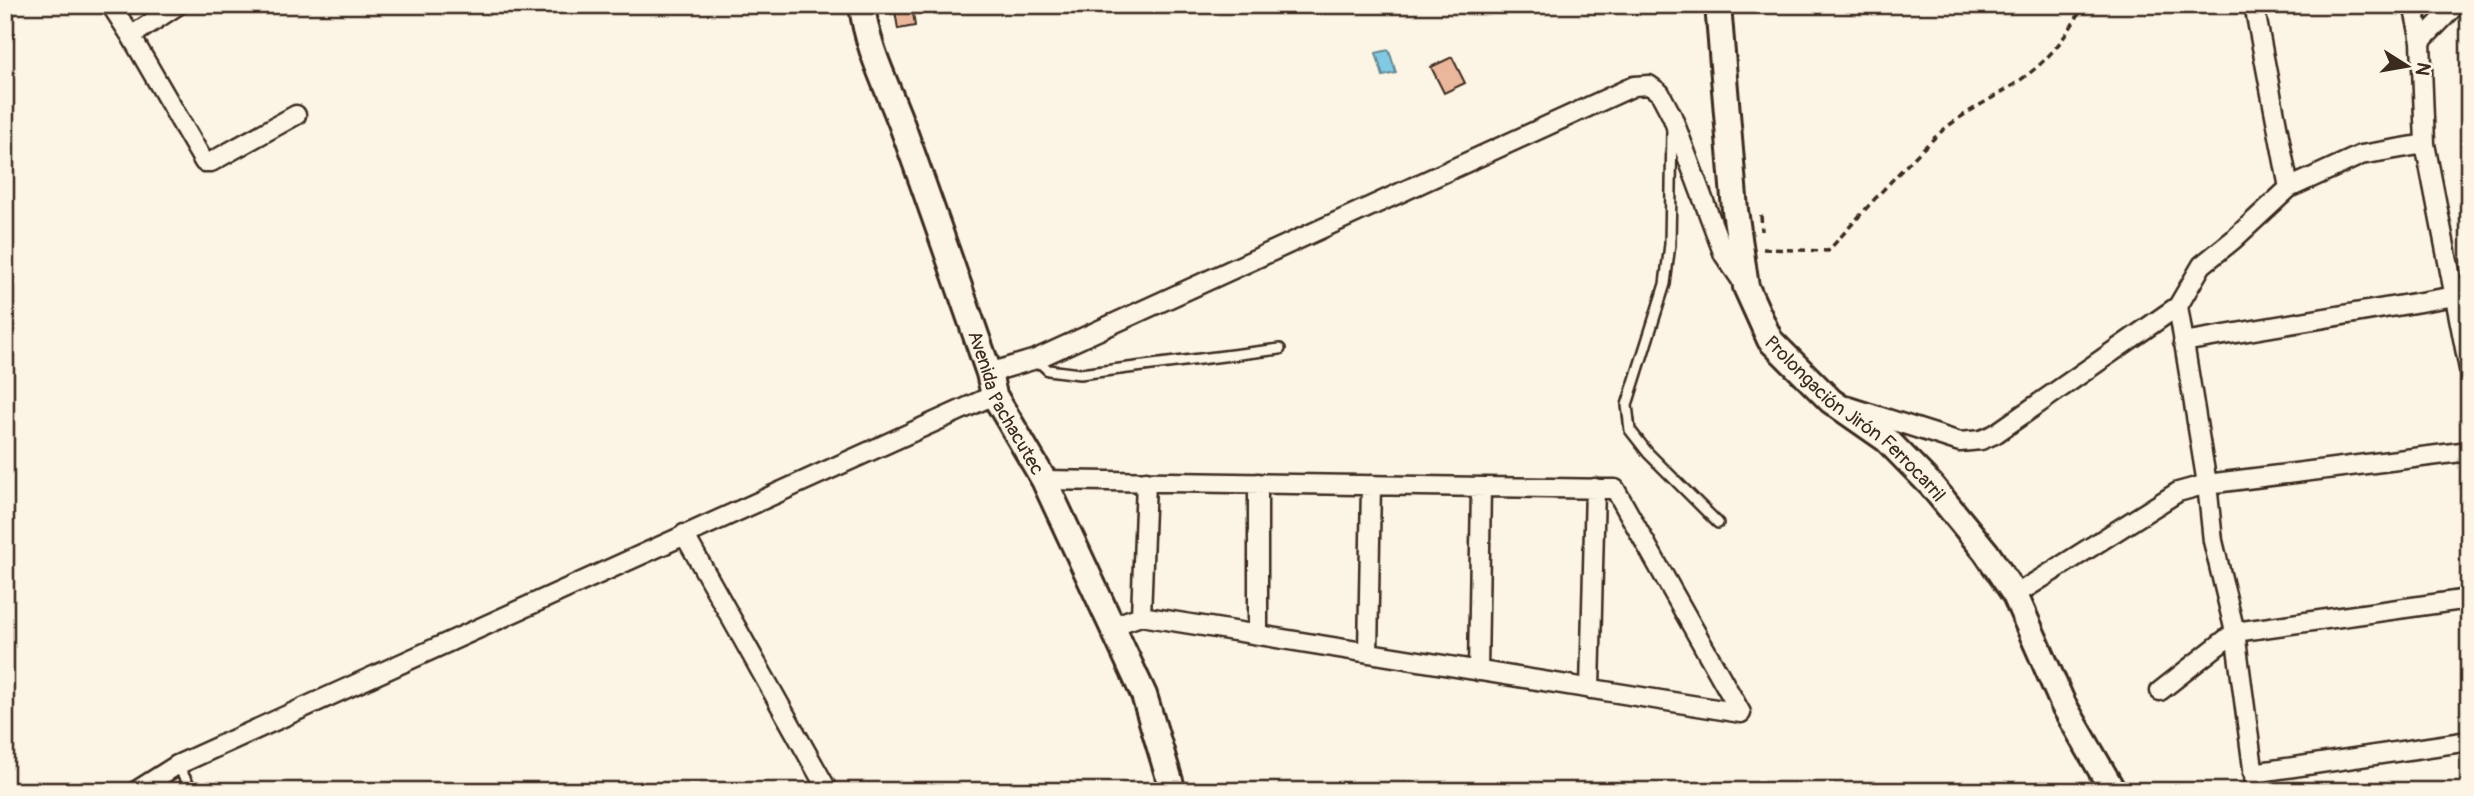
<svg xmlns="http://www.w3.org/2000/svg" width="2474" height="796" viewBox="0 0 2474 796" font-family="Pangolin,sans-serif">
	<rect width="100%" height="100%" fill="#fcf5e5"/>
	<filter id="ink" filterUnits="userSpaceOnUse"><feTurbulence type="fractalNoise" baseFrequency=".0143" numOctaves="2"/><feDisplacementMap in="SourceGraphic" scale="14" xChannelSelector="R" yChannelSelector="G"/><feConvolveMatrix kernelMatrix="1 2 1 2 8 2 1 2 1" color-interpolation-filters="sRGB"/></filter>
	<g filter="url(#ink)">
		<!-- water -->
		<path fill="#82cae3" stroke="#668a94" stroke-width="2" d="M1389,50L1396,73L1383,76L1376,53Z"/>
		<!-- building -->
		<path fill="#eab69c" stroke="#3b2a1e" stroke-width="2" d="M894,5H912L915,26L898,29Z
			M1452,57L1465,83L1444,93L1431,67Z"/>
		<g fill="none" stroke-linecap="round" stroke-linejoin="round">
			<defs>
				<path id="lane" d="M1672,129L1670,244L1665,284L1627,405L1630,430L1648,453L1718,523
					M1036,359L1048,370L1080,374L1280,349
					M177,765L193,791"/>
				<path id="street" d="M111,5L131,36L204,162H211L296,115
					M2254,5L2289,188
					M2413,5L2421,41L2425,144L2469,369
					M131,36L178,5
					M2421,41L2456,5
					M2178,306L2207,484L2213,541L2235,632L2256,791
					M2183,342L2456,296
					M989,373L1036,359L1634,86L1649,85L1660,93L1672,116L1724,255L1744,284
					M1847,406L1960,442L1981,440L1995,434L2178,306L2202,265L2233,240L2289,188L2361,155L2425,144
					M1044,480L1615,489L1741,713
					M684,534L828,791
					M2015,595L2178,492L2207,484L2469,451
					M1141,616L1146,481
					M1112,626L1141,616L1741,713
					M1258,635V483
					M1368,653L1371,485
					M1478,671L1481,487
					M1590,689L1595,488
					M2160,691L2235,632L2469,599
					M2253,773L2469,741
					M136,791L177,765L994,395"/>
				<g id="secondary">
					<path id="s1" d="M862,5C867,50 889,89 904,131C933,211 961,292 989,373L994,395L1044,480L1144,695L1173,791"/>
					<path id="s2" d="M1718,5L1735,210L1746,287L1770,340L1831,401L1887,440L1931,485L1986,552L2015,595L2063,704L2113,791"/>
				</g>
			</defs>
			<!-- lane casing -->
			<use href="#lane" stroke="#3b2a1e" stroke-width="14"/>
			<!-- street casing -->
			<use href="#street" stroke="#3b2a1e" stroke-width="23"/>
			<!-- secondary casing -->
			<use href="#secondary" stroke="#3b2a1e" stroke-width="30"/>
			<!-- path -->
			<path stroke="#3b2a1e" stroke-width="3.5" stroke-dasharray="7 5" stroke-linecap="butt" d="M1761,215L1762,231
				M1763,249L1828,251C1865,210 1901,168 1942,131C1969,108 2004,94 2031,72C2054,54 2070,30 2084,5"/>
			<!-- lane -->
			<use href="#lane" stroke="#fcf5e5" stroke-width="9"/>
			<!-- street -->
			<use href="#street" stroke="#fcf5e5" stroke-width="18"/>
			<!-- secondary -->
			<use href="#secondary" stroke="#fcf5e5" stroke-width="24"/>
		</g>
	</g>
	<g text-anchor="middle" stroke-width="5" stroke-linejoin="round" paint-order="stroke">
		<!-- street labels -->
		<g font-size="19" fill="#3b2a1e" stroke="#fcf5e5">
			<text dy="7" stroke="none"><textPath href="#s1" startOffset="424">Avenida Pachacutec</textPath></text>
			<text dy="7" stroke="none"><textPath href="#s2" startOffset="458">Prolongación Jirón Ferrocarril</textPath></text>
		</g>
	</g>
	<!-- margin -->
	<rect width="2474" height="796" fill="none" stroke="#fcf5e5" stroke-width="28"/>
	<rect x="14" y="14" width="2446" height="768" fill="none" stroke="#3b2a1e" stroke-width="2.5" filter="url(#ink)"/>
	<!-- north arrow -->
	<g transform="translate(2407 66) rotate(101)" stroke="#fcf5e5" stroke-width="5" paint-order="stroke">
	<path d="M0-5L12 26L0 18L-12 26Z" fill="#3b2a1e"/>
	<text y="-10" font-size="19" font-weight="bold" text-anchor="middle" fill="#3b2a1e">N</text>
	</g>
</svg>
